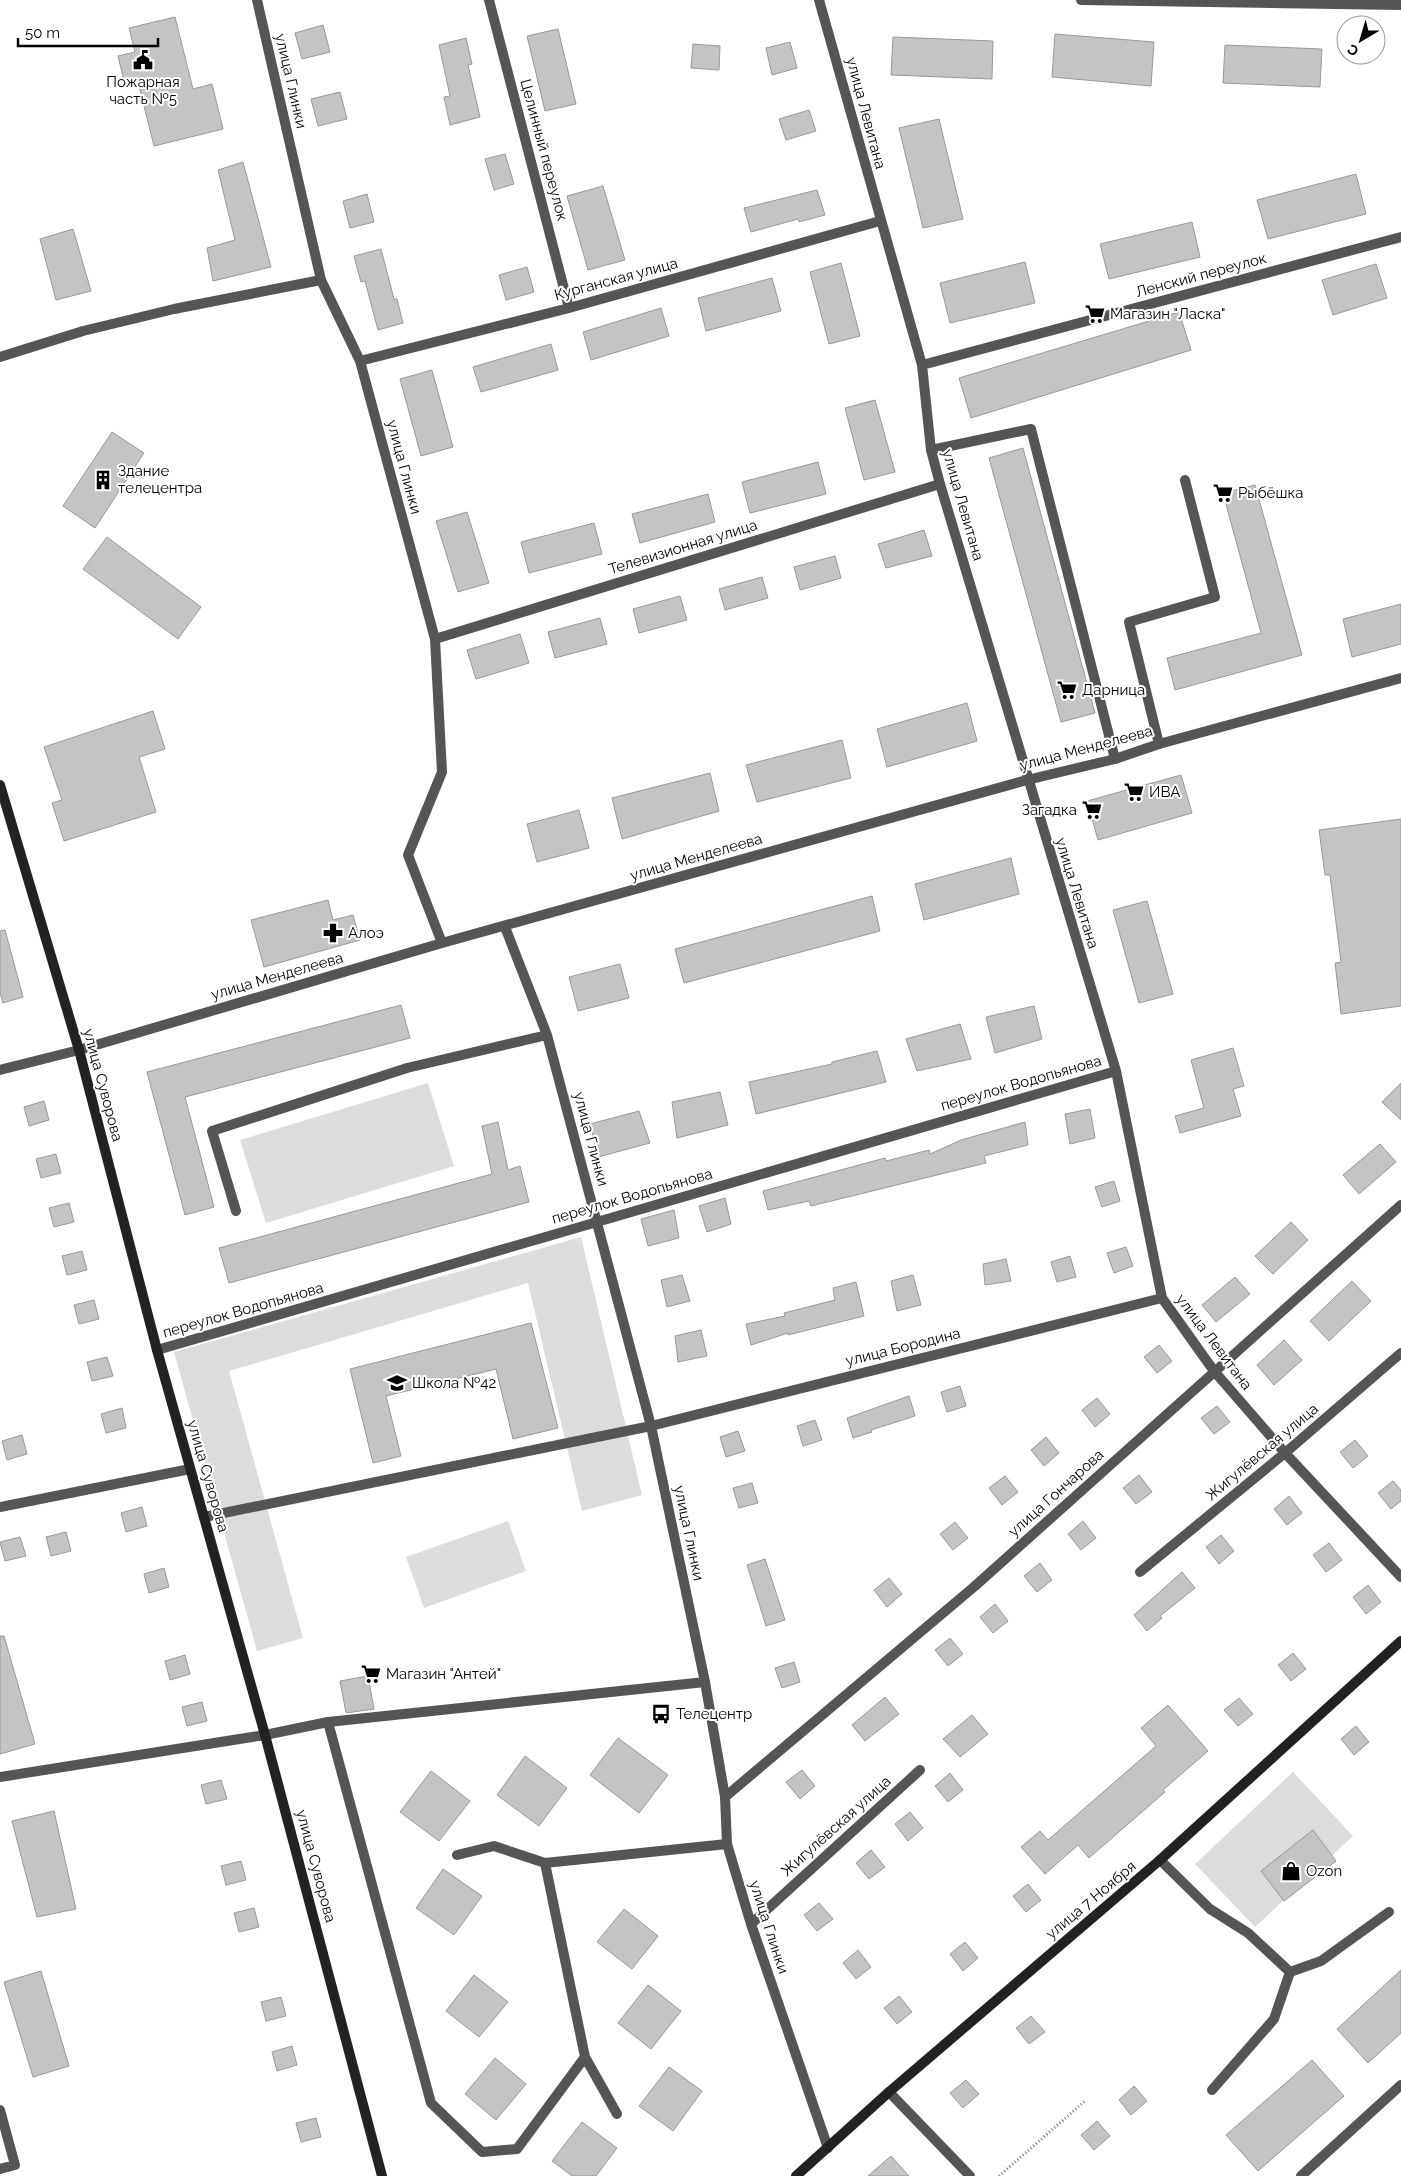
<svg xmlns="http://www.w3.org/2000/svg" width="1401" height="2176" viewBox="0 0 1401 2176" font-family="Raleway,sans-serif">
	<rect width="100%" height="100%" fill="#fff"/>
	<!-- green -->
	<path fill="#dcdcdc" d="M428,1083L454,1166L266,1223L240,1140Z
		M581,1237L642,1495L582,1511L528,1283L229,1371L303,1638L257,1651L174,1352Z
		M508,1521L526,1571L424,1608L406,1557Z
		M1293,1772L1353,1836L1255,1927L1195,1864Z"/>
	<!-- building -->
	<path fill="#c4c4c4" stroke="#999" d="M175,17L193,89L212,84L223,129L154,146L137,78L124,81L118,56L135,52L129,28Z
		M323,25L330,52L302,59L295,33Z
		M558,29L576,104L545,111L527,36Z
		M1055,34L1154,42L1151,86L1052,77Z
		M893,37L993,41L992,79L891,75Z
		M466,38L472,64L468,65L480,117L450,125L444,97L450,96L439,45Z
		M790,42L797,68L772,75L766,48Z
		M693,44L720,46L719,70L691,68Z
		M1225,45L1322,49L1320,87L1223,83Z
		M340,92L347,119L318,126L311,99Z
		M809,110L816,131L786,140L779,119Z
		M939,119L963,219L923,228L899,128Z
		M505,154L514,184L494,190L485,159Z
		M243,162L271,267L213,281L207,248L235,240L218,170Z
		M1356,174L1366,214L1268,239L1257,200Z
		M603,186L625,260L588,270L567,196Z
		M817,190L825,215L799,222L798,219L751,232L744,208Z
		M367,194L374,222L350,228L343,201Z
		M1192,222L1200,257L1109,279L1100,244Z
		M73,229L91,291L56,300L40,239Z
		M381,249L394,299H397L403,323L378,330L365,281L361,282L354,256Z
		M1025,262L1035,303L950,323L940,283Z
		M841,263L860,336L829,344L810,272Z
		M1376,264L1387,298L1333,315L1322,280Z
		M527,267L534,292L506,300L499,275Z
		M772,278L781,311L706,331L698,298Z
		M661,308L669,336L591,360L583,332Z
		M1179,312L1191,350L971,418L959,378Z
		M551,344L558,370L481,392L473,367Z
		M432,370L453,447L421,456L400,379Z
		M875,400L895,472L864,480L845,408Z
		M112,432L144,453L95,528L63,506Z
		M1023,448L1095,713L1061,722L989,458Z
		M818,462L826,494L750,513L742,482Z
		M1255,485L1302,655L1175,690L1167,658L1261,633L1223,493Z
		M708,494L715,522L640,543L632,514Z
		M467,512L489,583L458,592L436,521Z
		M594,523L602,554L529,573L521,542Z
		M924,530L932,556L886,568L878,544Z
		M107,537L201,607L178,639L83,569Z
		M835,556L841,578L800,590L794,567Z
		M762,577L768,598L725,610L719,589Z
		M680,596L687,620L639,633L633,609Z
		M1401,604V644L1352,657L1343,619Z
		M600,618L607,644L555,658L548,632Z
		M520,634L529,663L476,679L467,650Z
		M967,703L977,741L887,767L877,729Z
		M153,711L165,749L139,757L156,812L64,841L52,803L62,800L44,747Z
		M842,740L851,778L757,802L746,765Z
		M710,773L719,811L622,839L612,798Z
		M1181,775L1192,813L1098,840L1087,801Z
		M579,810L589,848L537,862L527,824Z
		M1401,819V1006L1341,1014L1335,963L1341,962L1330,875H1325L1319,830Z
		M1011,858L1019,894L924,920L915,884Z
		M872,896L880,931L684,983L675,949Z
		M328,900L333,920L353,915L360,940L264,967L251,920Z
		M1147,901L1173,994L1139,1003L1113,910Z
		M5,930L23,997L3,1003L0,993V931Z
		M620,964L629,998L578,1011L569,977Z
		M401,1005L410,1038L185,1097L214,1207L185,1215L147,1072Z
		M1034,1006L1042,1039L995,1053L986,1017Z
		M960,1024L971,1059L917,1071L906,1039Z
		M1233,1048L1244,1086L1233,1089L1241,1116L1180,1133L1175,1116L1204,1108L1191,1060Z
		M877,1051L886,1082L756,1114L749,1082L832,1064V1062Z
		M1401,1083V1120L1382,1102Z
		M720,1092L728,1125L677,1138L672,1102Z
		M44,1101L49,1120L29,1126L24,1107Z
		M1090,1109L1095,1138L1070,1144L1065,1114Z
		M639,1111L650,1143L598,1157L590,1124Z
		M498,1122L508,1170L520,1166L529,1202L229,1283L219,1248L492,1174L482,1126Z
		M1025,1122L1028,1145L984,1156L986,1163L811,1206L809,1201L768,1210L763,1191L885,1158L886,1161L929,1150L930,1154L961,1140Z
		M1380,1144L1396,1162L1359,1194L1343,1175Z
		M56,1154L61,1173L41,1178L36,1159Z
		M1114,1181L1120,1201L1102,1207L1095,1187Z
		M725,1198L731,1224L707,1232L699,1206Z
		M69,1203L74,1222L54,1227L49,1208Z
		M674,1210L679,1238L648,1246L641,1219Z
		M1291,1222L1308,1240L1273,1274L1255,1256Z
		M1126,1247L1133,1266L1114,1273L1107,1253Z
		M82,1251L87,1270L67,1275L62,1256Z
		M1070,1256L1076,1277L1057,1282L1051,1262Z
		M1006,1259L1011,1281L985,1285L983,1264Z
		M682,1275L690,1301L667,1307L661,1280Z
		M913,1275L921,1305L897,1311L891,1281Z
		M1235,1277L1250,1294L1216,1322L1202,1305Z
		M1352,1281L1371,1301L1329,1341L1310,1321Z
		M856,1282L864,1316L788,1335V1333L751,1345L746,1324L785,1316L784,1313L835,1300L833,1288Z
		M94,1300L99,1319L79,1324L74,1305Z
		M531,1323L558,1428L513,1439L496,1369L386,1396L401,1456L373,1463L350,1369Z
		M701,1330L707,1356L678,1362L675,1336Z
		M1284,1340L1302,1360L1274,1385L1257,1365Z
		M1159,1345L1172,1361L1157,1373L1144,1357Z
		M107,1357L113,1376L92,1381L87,1362Z
		M960,1386L966,1406L947,1412L941,1392Z
		M909,1396L915,1416L871,1430L872,1432L853,1438L847,1418Z
		M1097,1398L1110,1414L1095,1427L1082,1410Z
		M1217,1406L1230,1422L1214,1434L1201,1418Z
		M122,1408L126,1428L106,1433L101,1414Z
		M815,1420L822,1440L803,1446L797,1426Z
		M738,1431L745,1451L726,1457L720,1437Z
		M22,1435L27,1454L7,1460L2,1441Z
		M1046,1437L1059,1453L1044,1466L1031,1450Z
		M1355,1440L1368,1456L1353,1468L1340,1452Z
		M1139,1475L1152,1492L1136,1504L1123,1488Z
		M1005,1476L1018,1492L1002,1505L989,1488Z
		M1393,1481L1401,1490V1501L1391,1509L1378,1493Z
		M752,1483L758,1503L739,1508L733,1488Z
		M1289,1496L1302,1513L1287,1525L1274,1509Z
		M142,1507L147,1526L126,1532L121,1513Z
		M1083,1521L1096,1538L1081,1550L1068,1534Z
		M955,1522L968,1538L953,1550L940,1534Z
		M66,1532L71,1551L51,1556L46,1537Z
		M1221,1535L1234,1551L1219,1564L1206,1547Z
		M20,1537L26,1556L5,1561L0,1542Z
		M1329,1543L1342,1560L1326,1572L1313,1555Z
		M765,1559L785,1620L766,1626L747,1565Z
		M1040,1563L1052,1580L1037,1592L1024,1576Z
		M164,1568L169,1587L149,1593L144,1574Z
		M1182,1572L1195,1588L1160,1616L1162,1618L1147,1631L1134,1615Z
		M889,1578L902,1594L887,1607L874,1590Z
		M1368,1585L1381,1602L1366,1614L1353,1597Z
		M995,1604L1008,1621L993,1633L980,1617Z
		M0,1636H4L35,1744L0,1754Z
		M950,1638L963,1654L948,1666L935,1650Z
		M1293,1653L1306,1669L1291,1681L1278,1665Z
		M185,1655L190,1674L170,1680L165,1661Z
		M794,1662L800,1682L782,1688L775,1668Z
		M368,1676L374,1709L346,1713L340,1681Z
		M885,1697L899,1714L865,1741L852,1725Z
		M1239,1698L1253,1714L1238,1726L1224,1710Z
		M202,1702L207,1721L187,1726L182,1707Z
		M1168,1705L1208,1751L1163,1790L1165,1792L1089,1858L1078,1845L1045,1874L1021,1847L1040,1831L1048,1840L1156,1746L1141,1728Z
		M972,1715L988,1734L960,1757L943,1739Z
		M1356,1726L1369,1742L1354,1755L1341,1739Z
		M618,1738L668,1775L639,1813L590,1775Z
		M525,1756L567,1788L539,1826L497,1795Z
		M802,1770L815,1786L800,1799L786,1782Z
		M431,1771L470,1801L439,1841L400,1812Z
		M950,1773L963,1790L948,1802L935,1786Z
		M221,1780L227,1799L206,1804L201,1785Z
		M54,1811L76,1909L37,1917L12,1821Z
		M910,1812L923,1828L908,1841L895,1824Z
		M1313,1830L1336,1861L1284,1901L1261,1871Z
		M871,1850L885,1867L869,1879L856,1863Z
		M241,1861L246,1880L226,1885L221,1866Z
		M443,1869L482,1896L454,1935L416,1908Z
		M1028,1884L1041,1900L1026,1912L1013,1896Z
		M819,1903L833,1919L817,1931L804,1915Z
		M254,1908L259,1927L239,1932L234,1913Z
		M624,1909L658,1936L632,1969L597,1942Z
		M965,1942L978,1958L963,1971L950,1954Z
		M858,1950L871,1967L856,1979L843,1963Z
		M1401,1970V2033L1368,2063L1337,2029Z
		M41,1971L69,2066L33,2077L4,1982Z
		M474,1975L508,2002L479,2037L446,2011Z
		M648,1985L681,2011L651,2049L618,2023Z
		M899,1996L912,2012L897,2024L884,2008Z
		M281,1997L286,2016L266,2021L261,2002Z
		M1031,2016L1045,2032L1029,2044L1016,2028Z
		M292,2046L297,2065L277,2071L272,2052Z
		M495,2058L526,2084L496,2120L465,2094Z
		M1312,2060L1344,2096L1258,2171L1226,2135Z
		M669,2067L702,2091L673,2131L639,2106Z
		M966,2080L979,2094L963,2108L950,2093Z
		M1134,2086L1147,2101L1131,2115L1119,2100Z
		M316,2118L321,2137L301,2142L296,2123Z
		M1097,2121L1110,2136L1094,2150L1081,2135Z
		M582,2122L617,2148L596,2176H572L552,2161Z
		M891,2156L909,2176H868Z"/>
	<g fill="none" stroke-linecap="round" stroke-linejoin="round">
		<!-- path -->
		<path stroke="#777" stroke-width="3" stroke-dasharray="1 2.5" stroke-linecap="butt" d="M999,2176L1085,2101"/>
		<!-- lane -->
		<path stroke="#555" stroke-width="10" d="M0,357L83,331L174,309L321,280
			M931,450L1031,429L1115,759
			M1159,744L1129,622L1215,597L1185,480
			M1160,1860L1210,1909L1248,1933L1290,1972L1274,2019L1212,2090
			M1290,1972L1321,1961L1389,1912"/>
		<!-- street -->
		<path stroke="#555" stroke-width="10" d="M257,0L321,280L360,361L435,639L442,772L408,855L442,943
			M489,0L569,308
			M819,0L922,365L931,450L940,484L1116,1071L1162,1298L1214,1371L1285,1453L1401,1577
			M1081,0L1401,5
			M360,361L569,308L880,221
			M922,365L1401,237
			M435,639L940,484
			M505,927L547,1035L651,1426L705,1682L725,1797L727,1844L751,1924L828,2148
			M0,1070L79,1050L442,943L1027,780L1115,759L1159,744L1401,678
			M236,1211L212,1131L407,1068L547,1035
			M157,1350L1116,1071
			M0,1507L190,1469
			M204,1517L651,1426L1162,1298
			M1140,1572L1285,1453L1401,1353
			M328,1722L431,2103L482,2152L517,2149L585,2057
			M0,1777L265,1735L328,1722L705,1682
			M725,1797L975,1586L1401,1205
			M457,1855L494,1846L545,1863
			M751,1924L920,1770
			M889,2092L970,2176
			M0,2110L15,2165L0,2169
			M617,2114L585,2057L545,1863L727,1844
			M1301,2176L1401,2085"/>
		<!-- secondary -->
		<path stroke="#222" stroke-width="10" d="M0,785L79,1050L157,1350L265,1735L382,2176
			M796,2176L889,2092L1160,1860L1401,1641"/>
	</g>
	<!-- icons -->
	<defs>
		<symbol id="civic-bare" viewBox="-9 -9 18 18"><path d="M-.6-6.5H3V-4.5H.6V-3L4-1V1h2V6H-6V1h2V-1L-.6-3ZM-1.2 2.5V6h2.4V2.5Z" fill="#000" stroke="#fff" stroke-width="2.5" paint-order="stroke"/></symbol>
		<symbol id="supermarket-bare" viewBox="-9 -9 18 18"><path d="M-6-5.5h2.5l.6 2H6L4.5 2H-2.5L-4.4-4H-6ZM-1.5 3.2a1.3 1.3 0 1 0 .1 0ZM3 3.2a1.3 1.3 0 1 0 .1 0Z" fill="#000" stroke="#fff" stroke-width="2.5" paint-order="stroke"/></symbol>
		<symbol id="building-bare" viewBox="-9 -9 18 18"><path d="M-4-6H4V6H1V3H-1V6H-4ZM-2.5-4.3h1.7v1.8h-1.7ZM.8-4.3h1.7v1.8H.8ZM-2.5-1h1.7V.8h-1.7ZM.8-1h1.7V.8H.8Z" fill="#000" stroke="#fff" stroke-width="2.5" paint-order="stroke"/></symbol>
		<symbol id="pharmacy-bare" viewBox="-9 -9 18 18"><path d="M-2-6h4v4h4v4h-4v4h-4v-4h-4v-4h4Z" fill="#000" stroke="#fff" stroke-width="2.5" paint-order="stroke"/></symbol>
		<symbol id="school-bare" viewBox="-9 -9 18 18"><path d="M0-5L7-2L0 1L-7-2ZM-4 1L0 2.5L4 1V4Q0 6-4 4Z" fill="#000" stroke="#fff" stroke-width="2.5" paint-order="stroke"/></symbol>
		<symbol id="bus-bare" viewBox="-9 -9 18 18"><path d="M-5-6H5V4H4V6H2V4H-2V6H-4V4H-5ZM-3.5-4V0h7V-4ZM-3.5 1.2v1.5H-2V1.2ZM2 1.2v1.5H3.5V1.2Z" fill="#000" stroke="#fff" stroke-width="2.5" paint-order="stroke"/></symbol>
		<symbol id="shop-bare" viewBox="-9 -9 18 18"><path d="M-5-2.5h2.3a2.7 3.5 0 0 1 5.4 0H5L5.5 6h-11ZM-1.5-2.5h3a1.5 2.3 0 0 0-3 0Z" fill="#000" stroke="#fff" stroke-width="2.5" paint-order="stroke"/></symbol>
	</defs>
	<g fill-rule="evenodd">
		<use href="#civic-bare" x="129" y="46" width="28" height="28"/>
		<use href="#supermarket-bare" x="1081" y="300" width="28" height="28"/>
		<use href="#building-bare" x="89" y="466" width="28" height="28"/>
		<use href="#supermarket-bare" x="1209" y="479" width="28" height="28"/>
		<use href="#supermarket-bare" x="1053" y="676" width="28" height="28"/>
		<use href="#supermarket-bare" x="1120" y="778" width="28" height="28"/>
		<use href="#supermarket-bare" x="1078" y="796" width="28" height="28"/>
		<use href="#pharmacy-bare" x="319" y="919" width="28" height="28"/>
		<use href="#school-bare" x="383" y="1369" width="28" height="28"/>
		<use href="#supermarket-bare" x="357" y="1660" width="28" height="28"/>
		<use href="#bus-bare" x="647" y="1700" width="28" height="28"/>
		<use href="#shop-bare" x="1277" y="1857" width="28" height="28"/>
	</g>
	<g text-anchor="middle" stroke-width="4" stroke-linejoin="round" paint-order="stroke">
		<!-- street labels -->
		<g font-size="15" fill="#000" stroke="#fff">
			<text transform="translate(291 81) rotate(77)" y="5">улица Глинки</text>
			<text transform="translate(866 113) rotate(75)" y="5">улица Левитана</text>
			<text transform="translate(544 150) rotate(75)" y="5">Целинный переулок</text>
			<text transform="translate(1201 275) rotate(-15)" y="5">Ленский переулок</text>
			<text transform="translate(616 279) rotate(-15)" y="5">Курганская улица</text>
			<text transform="translate(404 467) rotate(75)" y="5">улица Глинки</text>
			<text transform="translate(963 505) rotate(74)" y="5">улица Левитана</text>
			<text transform="translate(683 547) rotate(-17)" y="5">Телевизионная улица</text>
			<text transform="translate(1086 748) rotate(-15)" y="5">улица Менделеева</text>
			<text transform="translate(696 857) rotate(-16)" y="5">улица Менделеева</text>
			<text transform="translate(1077 893) rotate(73)" y="5">улица Левитана</text>
			<text transform="translate(277 976) rotate(-16)" y="5">улица Менделеева</text>
			<text transform="translate(1021 1083) rotate(-16)" y="5">переулок Водопьянова</text>
			<text transform="translate(103 1085) rotate(75)" y="5">улица Суворова</text>
			<text transform="translate(591 1139) rotate(75)" y="5">улица Глинки</text>
			<text transform="translate(632 1196) rotate(-16)" y="5">переулок Водопьянова</text>
			<text transform="translate(243 1310) rotate(-16)" y="5">переулок Водопьянова</text>
			<text transform="translate(1214 1342) rotate(53)" y="5">улица Левитана</text>
			<text transform="translate(903 1347) rotate(-14)" y="5">улица Бородина</text>
			<text transform="translate(1262 1452) rotate(-40)" y="5">Жигулёвская улица</text>
			<text transform="translate(208 1476) rotate(74)" y="5">улица Суворова</text>
			<text transform="translate(1056 1493) rotate(-42)" y="5">улица Гончарова</text>
			<text transform="translate(689 1533) rotate(78)" y="5">улица Глинки</text>
			<text transform="translate(836 1826) rotate(-42)" y="5">Жигулёвская улица</text>
			<text transform="translate(316 1866) rotate(75)" y="5">улица Суворова</text>
			<text transform="translate(1091 1900) rotate(-40)" y="5">улица 7 Ноября</text>
			<text transform="translate(769 1927) rotate(72)" y="5">улица Глинки</text>
		</g>
		<!-- poi labels -->
		<g font-size="15" fill="#000" stroke="#fff" text-anchor="start">
			<text x="143" y="87" text-anchor="middle">Пожарная<tspan x="143" dy="17">часть №5</tspan></text>
			<text x="1110" y="319">Магазин "Ласка"</text>
			<text x="118" y="476">Здание<tspan x="118" dy="17">телецентра</tspan></text>
			<text x="1238" y="498">Рыбёшка</text>
			<text x="1082" y="695">Дарница</text>
			<text x="1149" y="797">ИВА</text>
			<text x="1077" y="815" text-anchor="end">Загадка</text>
			<text x="348" y="938">Алоэ</text>
			<text x="412" y="1388">Школа №42</text>
			<text x="386" y="1679">Магазин "Антей"</text>
			<text x="676" y="1719">Телецентр</text>
			<text x="1306" y="1876">Ozon</text>
		</g>
	</g>
	<!-- north arrow -->
	<g transform="translate(1361 40) rotate(218)"><circle r="24" fill="#ffffff" stroke="#999999"/>
	<path d="M0-4L9 19L0 12L-9 19Z" fill="#000000"/>
	<text y="-8" font-size="14" font-weight="bold" text-anchor="middle" fill="#000000">С</text>
	</g>
	<!-- scale -->
	<path d="M18 38v8h140v-8" fill="none" stroke="#000000" stroke-width="2.5"/>
	<text x="25" y="38" font-size="15" fill="#000000" stroke="#ffffff" stroke-width="4" paint-order="stroke">50 m</text>
</svg>
